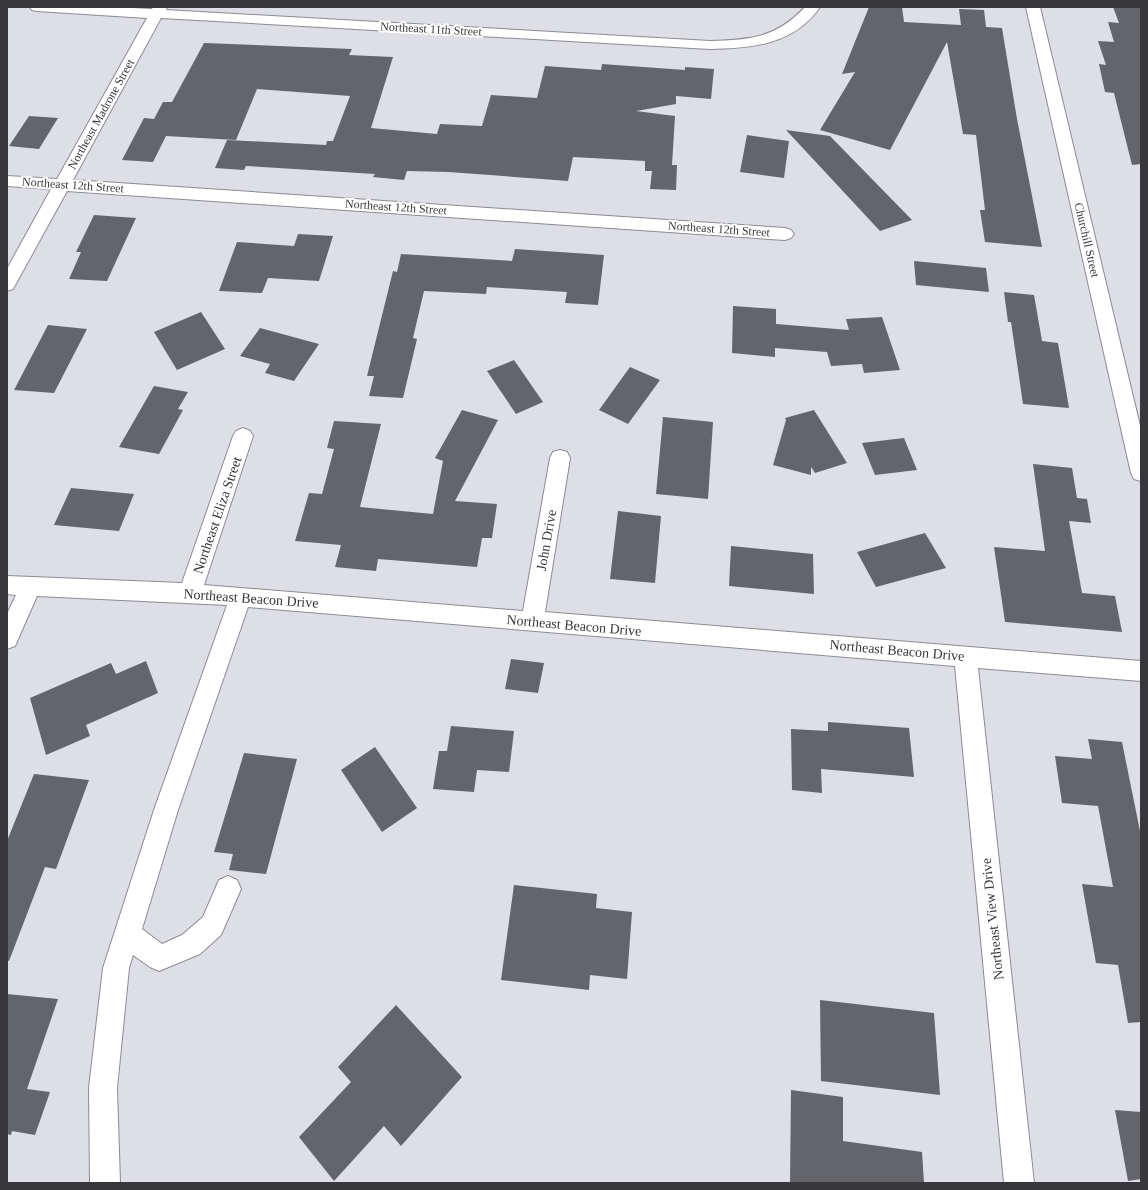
<svg xmlns="http://www.w3.org/2000/svg" width="1148" height="1190" viewBox="0 0 1148 1190" font-family="Georgia,serif">
	<rect width="100%" height="100%" fill="#dedee7"/>
	<!-- building -->
	<path fill="#64646b" d="M869,7H902L904,22L961,25L959,9L984,10L986,27L1002,28L1017,119L1042,247L985,242L980,210H985L976,135L963,134L947,42L890,150L820,130L855,72L842,74Z
		M1113,7H1141V164L1132,165L1114,93L1105,92L1099,64L1106,65L1098,41L1114,42L1108,22L1119,23Z
		M204,43L352,49L349,55L393,57L371,128L437,134L440,124L482,126L491,95L537,98L545,66L601,70L602,64L685,70V67L714,69L711,99L676,96V104L636,111L675,116L672,165H677L676,190L650,189L652,171H645V161L573,157L568,181L449,172L407,171L404,180L373,177L375,174L246,166L244,170L215,168L227,140L326,145L327,141H333L350,96L257,89L236,140L166,136L153,162L122,160L144,118L154,119L163,102H172Z
		M29,116L58,118L39,149L9,146Z
		M786,130L830,136L912,220L880,231Z
		M747,135L789,141L784,178L740,172Z
		M94,215L136,218L107,281L69,279L81,252H76Z
		M298,234L333,236L319,281L268,278L262,293L219,291L237,242L294,246Z
		M515,249L604,255L598,305L565,303L567,292L487,287L486,294L424,291L413,338L417,339L403,398L369,396L374,376H367L393,271L397,272L401,254L512,261Z
		M914,261L986,268L989,292L916,285Z
		M1004,292L1034,295L1042,341L1058,343L1069,408L1023,404L1011,322H1008Z
		M733,306L776,309V324L849,330L846,319L882,317L900,370L864,373L862,364L831,366L827,352L775,348V357L732,353Z
		M201,312L225,349L177,370L154,332Z
		M48,325L87,329L54,393L14,390Z
		M260,328L319,344L294,381L265,373L270,364L240,356Z
		M514,360L543,402L516,414L487,371Z
		M630,367L660,380L628,424L599,410Z
		M154,386L188,392L178,409L183,410L159,454L119,447Z
		M462,410L498,420L455,501L497,504L492,538H482L477,567L378,559L376,571L335,567L341,545L295,541L309,493L322,494L334,449L327,448L334,421L381,424L360,507L433,514L443,461L435,458Z
		M814,410L847,463L815,473L811,467V475L773,465L786,420L785,418Z
		M663,417L713,422L708,499L656,494Z
		M904,438L917,470L875,475L862,443Z
		M1033,464L1072,468L1077,498L1087,499L1091,523L1069,521L1082,593L1115,596L1122,632L1005,622L994,547L1045,551Z
		M71,488L134,494L119,531L54,525Z
		M618,511L661,516L655,583L610,579Z
		M925,533L946,568L876,587L857,552Z
		M731,546L813,554L814,594L729,586Z
		M511,659L544,663L538,693L505,689Z
		M146,661L158,693L86,725L90,736L46,755L30,698L111,663L116,674Z
		M828,722L909,728L914,777L821,769L822,793L792,790L791,729L828,731Z
		M451,726L514,731L509,772L477,770L474,792L433,789L439,751H447Z
		M1088,739L1122,742L1141,836V1022L1128,1023L1118,965L1096,963L1082,884L1113,887L1098,806L1062,803L1055,756L1092,759Z
		M375,747L417,808L382,832L341,770Z
		M244,753L297,759L266,874L229,870L233,854L214,852Z
		M34,774L89,780L56,869L45,867L9,961L7,960V841Z
		M514,885L597,894L596,908L632,912L627,979L590,975L589,990L501,980Z
		M7,994L58,999L27,1089L50,1092L35,1135L12,1131L11,1135L7,1134Z
		M820,1000L934,1013L940,1095L821,1081Z
		M396,1005L462,1077L401,1146L384,1126L334,1181L299,1137L351,1082L338,1067Z
		M791,1090L843,1097V1141L922,1152L924,1183H790Z
		M1115,1110L1141,1112V1179L1128,1181Z"/>
	<g fill="none" stroke-linecap="round" stroke-linejoin="round">
		<defs>
			<path id="minor" d="M30,7H113L152,9L153,7H167L166,10L710,41C750,40 776,38 805,7H820C794,45 752,48 710,49L161,18L73,180L785,228L791,230L794,234L791,238L785,240L67,191L13,289L7,291V269L51,189L7,186V176L57,179L147,18L37,11L32,10Z
				M1026,7H1040L1141,430V481L1134,479L1131,473Z
				M243,428L250,431L253,436L204,585L523,611L550,458L553,452L560,450L567,452L570,458L545,612L1141,661V681L978,668L1034,1183H1004L955,666L248,607L178,810L142,929L162,944L182,935L203,917L219,880L228,876L237,880L241,889L221,935L200,954L159,971L150,967L133,955L129,968L117,1088L120,1183H90L89,1088L103,968L154,810L227,605L37,596L15,646L7,649V614L16,595L7,594V576L182,583L233,436L236,431Z"/>
		</defs>
		<!-- minor casing -->
		<use href="#minor" stroke="#8b8b93" stroke-width="2"/>
		<!-- minor -->
		<use href="#minor" fill="#fff" fill-rule="evenodd"/>
	</g>
	<g text-anchor="middle" stroke-width="4" stroke-linejoin="round" paint-order="stroke">
		<!-- far-street labels -->
		<g font-size="12" fill="#38383c" stroke="#fff">
			<text transform="translate(431 29) rotate(3)" y="4">Northeast 11th Street</text>
			<text transform="translate(101 114) rotate(-61)" y="4">Northeast Madrone Street</text>
			<text transform="translate(73 185) rotate(4)" y="4">Northeast 12th Street</text>
			<text transform="translate(396 207) rotate(4)" y="4">Northeast 12th Street</text>
			<text transform="translate(719 229) rotate(4)" y="4">Northeast 12th Street</text>
			<text transform="translate(1087 240) rotate(77)" y="4">Churchill Street</text>
		</g>
		<!-- street labels -->
		<g font-size="14" fill="#38383c" stroke="#fff">
			<text transform="translate(217 515) rotate(-71)" y="5">Northeast Eliza Street</text>
			<text transform="translate(546 540) rotate(-80)" y="5">John Drive</text>
			<text transform="translate(251 598) rotate(4)" y="5">Northeast Beacon Drive</text>
			<text transform="translate(574 625) rotate(5)" y="5">Northeast Beacon Drive</text>
			<text transform="translate(897 650) rotate(5)" y="5">Northeast Beacon Drive</text>
			<text transform="translate(992 919) rotate(-96)" y="5">Northeast View Drive</text>
		</g>
	</g>
	<!-- border -->
	<rect width="1148" height="1190" fill="none" stroke="#38383c" stroke-width="16"/>
</svg>
